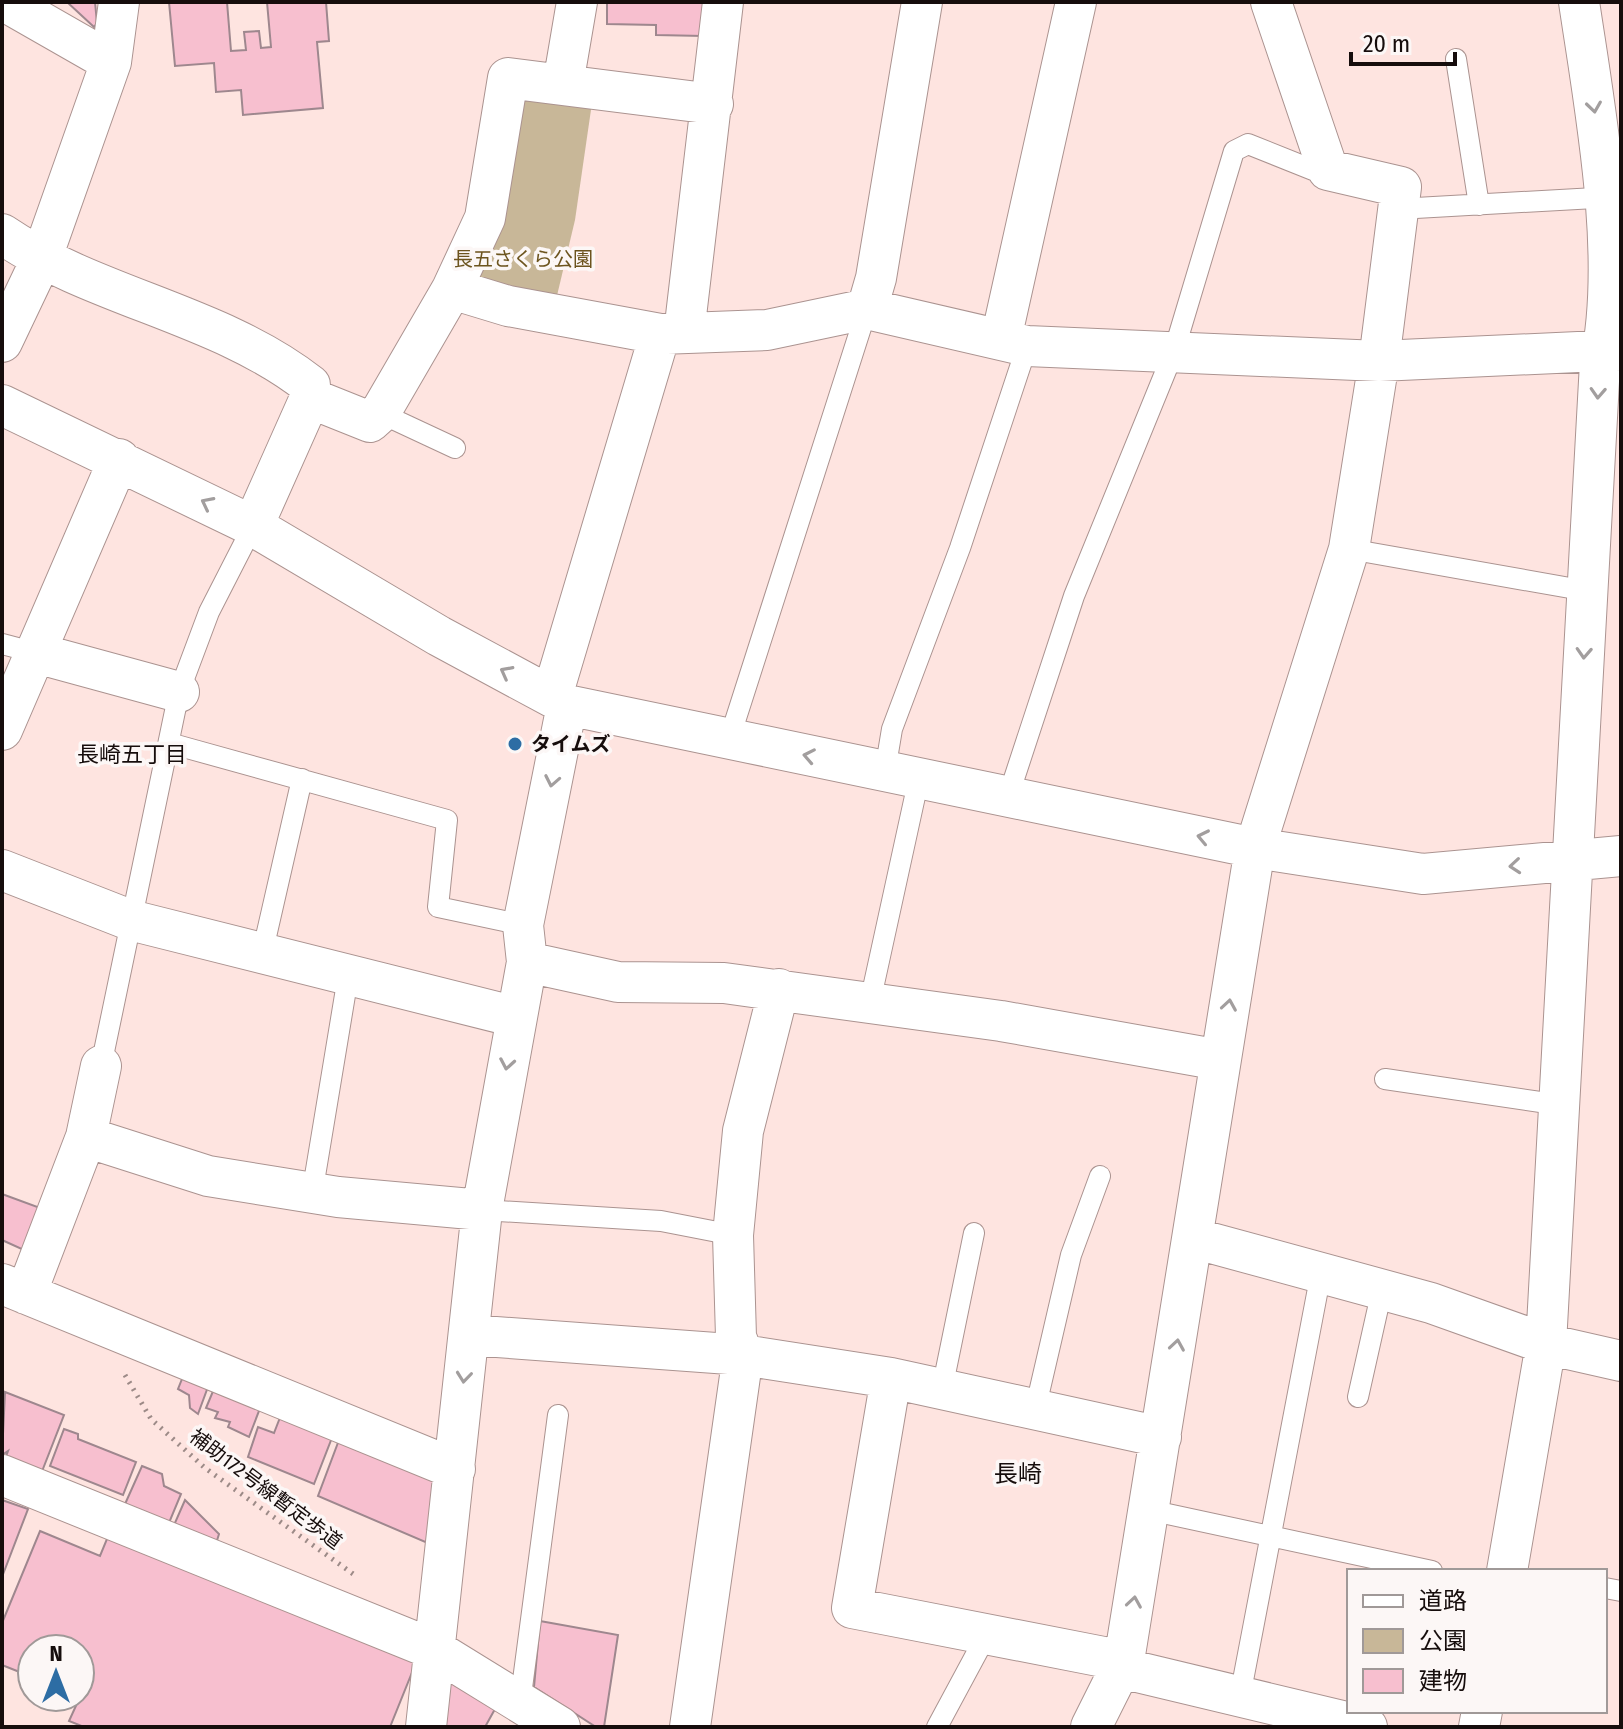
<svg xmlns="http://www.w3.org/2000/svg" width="1623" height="1729" viewBox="0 0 1623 1729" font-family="'Fira Sans Condensed','Noto Sans JP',sans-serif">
	<rect width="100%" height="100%" fill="#fee4e0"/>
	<!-- green -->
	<path fill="#c8b798" d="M514,95L593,96L575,220L555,304L464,281Z"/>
	<!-- building -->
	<path fill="#f7bfcf" stroke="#9e878e" stroke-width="2" d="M67,2H95L97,23L94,27Z
		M169,2H227L231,51L246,50L244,32L259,31L261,48L271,47L267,2H326L329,41L317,42L323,108L243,115L241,90L216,92L214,63L175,66Z
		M607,2H703V36L656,35V25L607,24Z
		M2,1194L43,1209L26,1251L2,1240Z
		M184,1374L209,1384L198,1414L190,1408L189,1395L178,1389Z
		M216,1384L262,1403L249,1437L228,1427L230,1422L215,1418L218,1412L206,1408Z
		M5,1392L64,1415L39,1479L3,1465L8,1451L2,1455Z
		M281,1415L333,1435L314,1484L248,1457L258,1427L274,1433Z
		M64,1429L78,1434V1439L136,1462L123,1495L50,1466Z
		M339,1440L436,1477L437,1547L318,1496Z
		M142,1466L162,1474L164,1486L181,1494L166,1530L121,1513Z
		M2,1500L28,1509L2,1577Z
		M185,1500L219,1534L214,1550L171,1532Z
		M40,1531L100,1556L109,1534L417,1660L390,1727H84L69,1721L80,1697V1649H32V1677L2,1665V1623Z
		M540,1621L618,1635L604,1727H596L534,1687Z
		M447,1677L495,1709L485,1727H437Z"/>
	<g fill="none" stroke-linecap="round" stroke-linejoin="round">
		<defs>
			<path id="service" d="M1456,59L1479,205
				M1398,209L1613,197
				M380,413L455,448
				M1349,549L1587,591
				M2,644L36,653
				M729,740L867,309
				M169,743L447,820L438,907L523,925
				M885,771L892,729L960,548L1027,346
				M1008,797L1074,596L1174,351L1234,151L1248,144L1313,170H1328
				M262,954L302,779
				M870,1002L919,778
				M101,1066L179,692L209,612L253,526
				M1385,1079L1561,1105
				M312,1194L348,977
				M482,1210L661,1221L733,1235
				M942,1389L974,1233
				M1358,1397L1382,1290
				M1035,1410L1071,1255L1100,1176
				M1149,1510L1432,1571
				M1605,1588L1621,1591
				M1240,1696L1321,1273
				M520,1703L558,1415
				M937,1727L987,1634"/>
			<path id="minor" d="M6,2L111,62
				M563,84L577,2
				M2,234C96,298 220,314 310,385V398L253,526
				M452,289L508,306L660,334L767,330L867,309L1027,346L1379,361L1621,350
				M867,309L876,278L922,2
				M684,333L723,2
				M1001,339L1076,2
				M2,342L41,260L111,62L119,2
				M310,398L370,422L380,413L452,289L485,218L508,78L713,104
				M2,405L253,526L439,636L567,705L1255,848L1423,874L1621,856
				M36,653L179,692
				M552,696L660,334
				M2,730L119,459
				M2,870L130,920L516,1017
				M527,962L618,982L724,983L1001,1021L1220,1060
				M86,1137L208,1176L338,1197L482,1210
				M1193,1238L1431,1303L1546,1344L1621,1361
				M2,1284L455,1469
				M26,1294L86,1137L101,1066
				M469,1335L743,1355L891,1378L1161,1437
				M891,1378L852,1608L1124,1661
				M2,1475L435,1650L560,1727
				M1507,1571L1546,1344L1600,363C1623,258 1595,109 1579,2
				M1121,1668L1367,1727
				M426,1727L482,1210L527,962L523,925L567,705
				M690,1727L743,1355L736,1337L733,1235L743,1131L779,989
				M1091,1727L1124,1661L1255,848L1349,549L1379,361L1401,187L1328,170L1271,2
				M1479,1727L1482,1711"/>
		</defs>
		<!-- service casing -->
		<use href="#service" stroke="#ab9390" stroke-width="22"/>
		<!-- minor casing -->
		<use href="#minor" stroke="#ab9390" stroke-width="42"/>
		<!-- path -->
		<path stroke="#9c8a87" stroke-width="5" stroke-dasharray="2 6" stroke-linecap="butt" d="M125,1375L151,1419L205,1468L356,1576"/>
		<!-- service -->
		<use href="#service" stroke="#fff" stroke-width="20"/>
		<!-- minor -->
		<use href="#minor" stroke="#fff" stroke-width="40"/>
	</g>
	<!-- one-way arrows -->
	<defs><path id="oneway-chevron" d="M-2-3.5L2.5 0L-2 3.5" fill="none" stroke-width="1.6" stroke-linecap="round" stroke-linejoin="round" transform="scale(2)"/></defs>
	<g stroke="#a29e9e">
		<use href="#oneway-chevron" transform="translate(1594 107) rotate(82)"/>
		<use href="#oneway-chevron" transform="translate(1598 393) rotate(93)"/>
		<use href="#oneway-chevron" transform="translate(207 503) rotate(-153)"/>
		<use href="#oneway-chevron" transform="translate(1584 653) rotate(93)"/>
		<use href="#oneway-chevron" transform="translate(506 672) rotate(-152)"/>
		<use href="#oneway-chevron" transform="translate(809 756) rotate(-169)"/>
		<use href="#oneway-chevron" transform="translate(552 781) rotate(101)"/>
		<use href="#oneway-chevron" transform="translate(1203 837) rotate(-168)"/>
		<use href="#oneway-chevron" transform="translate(1515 866) rotate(175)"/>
		<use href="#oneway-chevron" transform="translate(1229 1005) rotate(-81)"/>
		<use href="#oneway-chevron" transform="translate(507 1064) rotate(100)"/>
		<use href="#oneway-chevron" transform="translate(1177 1345) rotate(-81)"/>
		<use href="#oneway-chevron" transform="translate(464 1377) rotate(96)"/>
		<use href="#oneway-chevron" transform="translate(1134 1602) rotate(-81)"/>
	</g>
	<!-- markers -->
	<circle fill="#2d6da4" stroke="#fcf7f6" stroke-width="3" cx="515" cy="744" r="8"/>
	<g text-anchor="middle" stroke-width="7" stroke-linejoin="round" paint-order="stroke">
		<!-- park labels -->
		<g font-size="20" fill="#6c541e" stroke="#fcf7f6">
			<text x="523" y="266">長五さくら公園</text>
		</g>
		<!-- poi labels -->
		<g font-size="20" font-weight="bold" fill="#160d0c" stroke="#fcf7f6" text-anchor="start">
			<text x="531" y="751">タイムズ</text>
		</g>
		<!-- street labels -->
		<g font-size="20" fill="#160d0c" stroke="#fcf7f6">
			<text transform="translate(266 1489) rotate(37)" y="7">補助172号線暫定歩道</text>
		</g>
		<!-- neighbourhood labels -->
		<g font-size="22" fill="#160d0c" stroke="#fcf7f6">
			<text x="132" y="762">長崎五丁目</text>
		</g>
		<!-- quarter labels -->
		<g font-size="24" fill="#160d0c" stroke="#fcf7f6">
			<text x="1018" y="1482">長崎</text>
		</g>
	</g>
	<!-- border -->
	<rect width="1623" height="1729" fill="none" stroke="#160d0c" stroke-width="8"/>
	<!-- legend -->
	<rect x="1347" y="1569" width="260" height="144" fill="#fcf7f6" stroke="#a09998" stroke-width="2"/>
	<rect x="1363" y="1595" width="40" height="12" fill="#ffffff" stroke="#a09998" stroke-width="2"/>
	<text x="1419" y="1609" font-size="24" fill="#160d0c">道路</text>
	<rect x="1363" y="1629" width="40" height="24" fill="#c8b798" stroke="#a09998" stroke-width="2"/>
	<text x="1419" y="1649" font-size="24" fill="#160d0c">公園</text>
	<rect x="1363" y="1669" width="40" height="24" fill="#f7bfcf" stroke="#a09998" stroke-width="2"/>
	<text x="1419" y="1689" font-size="24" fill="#160d0c">建物</text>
	<!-- north arrow -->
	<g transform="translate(56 1673)"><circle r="38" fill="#fcf7f6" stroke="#a09998" stroke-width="2"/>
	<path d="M0-6L14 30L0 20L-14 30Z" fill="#2d6da4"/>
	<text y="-12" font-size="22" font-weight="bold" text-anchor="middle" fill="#160d0c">N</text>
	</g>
	<!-- scale -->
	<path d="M1351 52v12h104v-12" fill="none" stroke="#160d0c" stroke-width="4"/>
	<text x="1363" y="52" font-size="24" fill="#160d0c" stroke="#fcf7f6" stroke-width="6" paint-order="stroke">20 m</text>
</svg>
